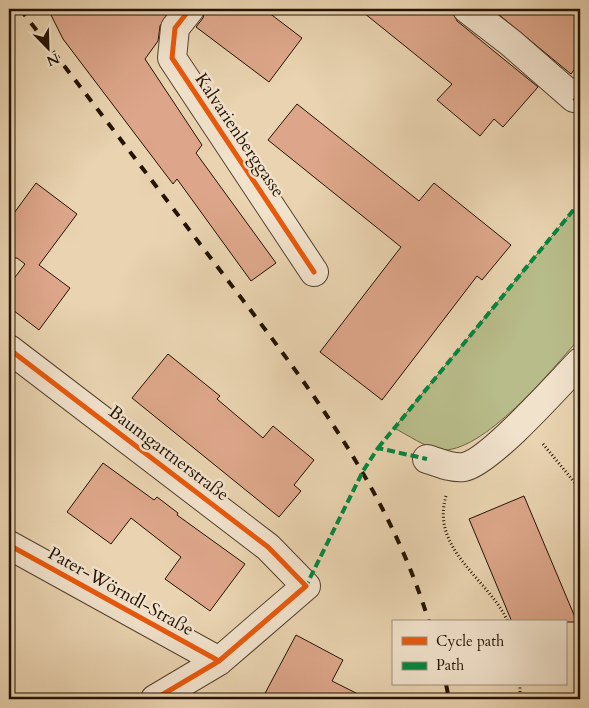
<svg xmlns="http://www.w3.org/2000/svg" width="589" height="708" viewBox="0 0 589 708" font-family="Cardo,serif">
	<rect width="100%" height="100%" fill="#e9d3b0"/>
	<filter id="stains"><feTurbulence type="fractalNoise" baseFrequency=".004" numOctaves="4"/><feColorMatrix values="0 0 0 0 .2 0 0 0 0 .09 0 0 0 0 .02 0 0 0 .5 -.17"/></filter>
	<radialGradient id="worn" r=".72"><stop offset=".6" stop-color="#630" stop-opacity="0"/><stop offset="1" stop-color="#630" stop-opacity=".3"/></radialGradient>
	<!-- green -->
	<path fill="#b8bc8a" stroke="#6e6745" d="M580,202V338C552,369 483,455 439,450C427,448 406,434 394,428Z"/>
	<!-- building -->
	<path fill="#dda68a" stroke="#241200" d="M48,9H170L160,26L158,41L145,59L202,145L196,153L276,263L251,281L177,179L173,184L63,39Z
		M205,9H264L302,38L269,82L196,27L203,18Z
		M359,9H452L457,21L538,87L503,127L494,119L480,136L437,100L452,84Z
		M492,9H580V62L571,74Z
		M297,104L419,201L434,183L511,245L482,280L477,276L382,400L320,352L401,247L268,140Z
		M36,183L77,214L39,265L70,288L39,330L9,307V285L25,264L17,258H9V220Z
		M168,354L220,396L217,399L263,438L273,426L314,460L294,485L301,491L279,517L132,398Z
		M103,463L154,500L157,497L178,513L177,515L245,564L210,611L165,579L181,557L131,518L111,544L67,512Z
		M524,496L577,622H512L469,519Z
		M296,635L343,660L332,681L368,699H262Z"/>
	<g fill="none" stroke-linecap="round" stroke-linejoin="round">
		<defs>
			<path id="street" d="M190,9L175,28L172,58L314,272
				M467,9L511,43L574,98L580,91
				M9,349L268,547L306,586L219,661L155,699
				M427,459C438,462 452,469 464,467C490,462 559,384 580,362
				M9,545L219,661"/>
		</defs>
		<!-- street casing -->
		<use href="#street" stroke="#55422c" stroke-width="30"/>
		<!-- path -->
		<path stroke="#241200" stroke-width="3" stroke-dasharray="1 2.5" stroke-linecap="butt" d="M543,444L580,489
			M446,496C430,550 489,579 508,622
			M520,684V699"/>
		<!-- street -->
		<use href="#street" stroke="#f1e2cc" stroke-width="28"/>
		<!-- rail -->
		<path stroke="#241200" stroke-width="4" stroke-dasharray="9 9" stroke-linecap="butt" d="M20,9C85,92 149,177 213,261C300,375 386,482 429,622
			M446,684L449,699"/>
		<!-- quiet -->
		<path stroke="#00873e" stroke-width="4" stroke-dasharray="8 4" stroke-linecap="butt" d="M574,98L580,105
			M378,448L580,202
			M304,584L306,586L363,471L378,448L427,459"/>
		<defs>
			<path id="cycleway" d="M190,9L175,28L172,58L314,272
				M9,349L268,547L306,586L219,661L155,699
				M9,545L219,661"/>
		</defs>
		<!-- cycleway casing -->
		<use href="#cycleway" stroke="#f1e2cc" stroke-width="8"/>
		<!-- cycleway -->
		<use href="#cycleway" stroke="#e8590c" stroke-width="5"/>
	</g>
	<g text-anchor="middle" stroke-width="5" stroke-linejoin="round" paint-order="stroke">
		<!-- street labels -->
		<g font-size="18" fill="#241200" stroke="#f1e2cc">
			<text transform="translate(240 135) rotate(56)" y="6">Kalvarienberggasse</text>
			<text transform="translate(169 453) rotate(37)" y="6">Baumgartnerstraße</text>
			<text transform="translate(121 591) rotate(29)" y="6">Pater-Wörndl-Straße</text>
		</g>
	</g>
	<!-- margin -->
	<rect width="589" height="708" fill="none" stroke="#e9d3b0" stroke-width="30"/>
	<rect x="10" y="10" width="569" height="688" fill="none" stroke="#241200" stroke-width="2.5"/>
	<rect x="15" y="15" width="559" height="678" fill="none" stroke="#241200"/>
	<!-- legend -->
	<rect x="392" y="620" width="175" height="65" fill="#f1e2cc" stroke="#9f8f7a"/>
	<rect x="402" y="637" width="25" height="8" fill="#e8590c" stroke="#9f8f7a"/>
	<text x="436" y="646" font-size="15" fill="#241200">Cycle path</text>
	<rect x="402" y="662" width="25" height="8" fill="#00873e" stroke="#9f8f7a"/>
	<text x="436" y="670" font-size="15" fill="#241200">Path</text>
	<!-- north arrow -->
	<g transform="translate(48 48) rotate(157)" stroke="#f1e2cc" stroke-width="4" paint-order="stroke">
	<path d="M0-4L9 19L0 12L-9 19Z" fill="#241200"/>
	<text y="-8" font-size="14" font-weight="bold" text-anchor="middle" fill="#241200">N</text>
	</g>
	<rect width="100%" height="100%" filter="url(#stains)"/>
	<rect width="100%" height="100%" fill="url(#worn)"/>
</svg>
